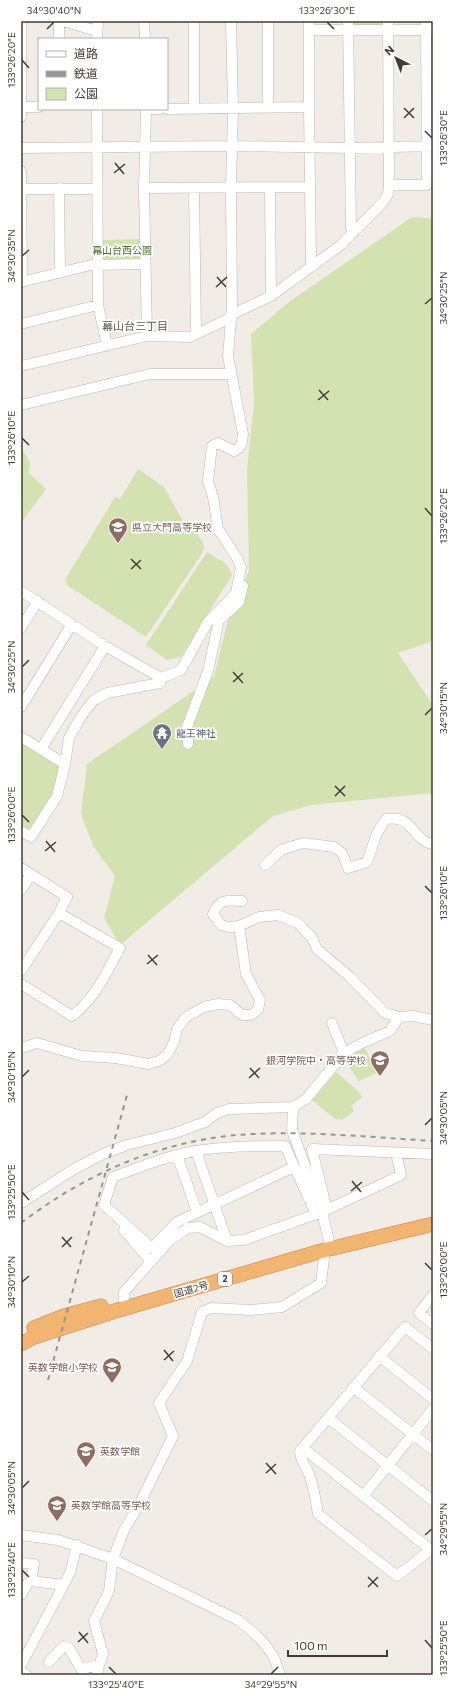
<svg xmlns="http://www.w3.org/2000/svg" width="454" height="1696" viewBox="0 0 454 1696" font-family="Commissioner,'Noto Sans JP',sans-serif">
	<rect width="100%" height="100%" fill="#f1ece6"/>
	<!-- green -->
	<path fill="#d4e2b2" d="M348,21H382V29H348Z
		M412,217L433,218V641L398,653L433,705V793L311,805L273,816L120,945L104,918L115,876L93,846L81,814L87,764L214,677L229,615L249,571L247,469L254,403L251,334L289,302Z
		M141,239L140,259L103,261V240Z
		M21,448L30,462L29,473L46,489L21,523Z
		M138,469L164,487L184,523L199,536L205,547L201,555L146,637L67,585L66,578L115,497L120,499Z
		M207,552C216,558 230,563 232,575L181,657L167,660L146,645Z
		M21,741L60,766L53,796L30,832L21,827Z
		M364,1046L377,1073L359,1081L343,1058Z
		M336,1072L358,1091L362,1097L351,1106L354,1111L342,1120L335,1119L312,1100Z"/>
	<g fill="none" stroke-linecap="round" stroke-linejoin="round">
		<defs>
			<path id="minor" d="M63,21L97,31
				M144,21L145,39
				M268,21V108
				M309,21V107L311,261L313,266
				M348,21L351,228L354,232
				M388,21L389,185
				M309,30H433
				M59,39V21
				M97,39L98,21
				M21,107H39
				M97,109L98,305L106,341V346
				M146,109L144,188L147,336
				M146,109H160
				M167,109L309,107
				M194,109V21
				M21,117V21
				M21,148L232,146L350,148L433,146
				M21,171L22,282
				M59,188L60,273
				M144,188L310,187
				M194,188L196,334
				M270,188L271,296
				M21,189H97
				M21,282L91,265L145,264
				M21,324L98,305
				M21,366L147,336L190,337L226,320L237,312L271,296L341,245L384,201L388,194L389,185H427L426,21
				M21,405L150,374H231
				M21,591L105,646L161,678L160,683L107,693L94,700L82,715L69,738L65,764
				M21,628L38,601
				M161,678L181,670L208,622L236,593L241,567L237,558L218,529L213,497L208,481L212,446L218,443L234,451C242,448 242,442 243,434L228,356L232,307L231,188L233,108L231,21
				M21,707L72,624
				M21,737L65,764L57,796L31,837L21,831
				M188,744L187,727L208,671L219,620L239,602L243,586
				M41,749L105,646
				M265,865L281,850L303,843L334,847L342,853L348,868L367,862L377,833L386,819C414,814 411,840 433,844
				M21,868L67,897L59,913L21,971
				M21,890L31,874
				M242,901C227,900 219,899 213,914L221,925L229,927L239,926L259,917L278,915L298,923L312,938L317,949L350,977L385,1013L399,1017
				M21,984L72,1016C95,999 106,973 120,948L59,913
				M332,1023L344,1053
				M21,1048L37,1043L82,1056L116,1058L148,1064L159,1061L167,1055L174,1042L177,1029L186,1017L204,1007L218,1004L230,1005L242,1015H251L258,1010L260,1000L246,974L239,926
				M293,1107L292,1130L322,1212L329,1241
				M196,1151L227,1241
				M177,1155L197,1212
				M294,1167L177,1222L152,1248L104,1205L113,1177C140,1167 167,1156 195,1151C225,1146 255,1146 285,1146L313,1208L322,1212L325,1202L312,1149L433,1154
				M21,1203L74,1169L103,1154L127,1145L175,1133L205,1122L217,1113L229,1109L293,1107L306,1099L344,1053L362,1043L390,1031L399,1017L413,1016L433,1020
				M124,1230L151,1262
				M433,1295L419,1313L433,1324
				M124,1300V1292L170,1240L188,1228L200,1227L227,1241L244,1240L322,1212L401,1175L396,1153
				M433,1349L405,1327L300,1451C300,1460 306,1466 309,1474C314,1487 316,1501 318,1514L397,1576L433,1548
				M379,1356L433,1399
				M353,1387L433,1450
				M328,1418L433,1501
				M303,1448L431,1550
				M364,1495L433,1409
				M21,1535L58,1540L113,1559L238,1620C252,1631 267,1643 275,1660C277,1665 278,1670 280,1675
				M21,1563L34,1564L31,1581
				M21,1595L28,1583L31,1581L64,1585
				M49,1662L64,1646L69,1648L81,1669L99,1665L103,1654L94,1621L109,1591L113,1559L124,1530L139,1505L173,1436L159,1403L187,1361L202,1312L211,1308L251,1310L282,1307L321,1283L325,1250
				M21,1665L70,1573L77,1545
				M21,1672L27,1675
				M97,1675L99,1665"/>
			<path id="highway" d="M34,1328L64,1316L101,1306
				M21,1344L34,1337L115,1311L325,1250L433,1224"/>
		</defs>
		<!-- minor casing -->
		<use href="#minor" stroke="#bfb6ad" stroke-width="11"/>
		<!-- highway casing -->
		<use href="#highway" stroke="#cf8742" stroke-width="15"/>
		<!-- minor -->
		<use href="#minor" stroke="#fff" stroke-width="10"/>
		<!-- highway -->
		<use href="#highway" stroke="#f1b471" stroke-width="14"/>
		<!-- rail -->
		<path stroke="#959595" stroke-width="2" stroke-dasharray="5 5" stroke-linecap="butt" d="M21,1223C84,1175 157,1142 237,1135C302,1130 368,1137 433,1141
			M48,1380L127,1095"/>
	</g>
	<!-- ticks -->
	<path fill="none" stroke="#443c36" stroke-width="1.5" d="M327,22L334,29M47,29L54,22M22,60L29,68M404,108L414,118M404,118L414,108M425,131L432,138M115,163L124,174M114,173L125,164M22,256L29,250M217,277L226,287M216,287L227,277M425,304L432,298M319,390L328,400M318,400L329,391M22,438L29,445M425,508L432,516M131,559L141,569M131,569L141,560M22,667L29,660M233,672L243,683M233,682L243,673M425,715L432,708M335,786L345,796M335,796L345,786M22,815L29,822M46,841L55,852M45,851L56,842M425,886L432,893M148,955L157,965M147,964L158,955M250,1068L259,1078M22,1077L29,1070M249,1078L260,1068M425,1125L432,1118M352,1181L361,1192M351,1191L362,1182M22,1192L29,1200M62,1237L71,1247M62,1247L72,1237M425,1263L432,1270M22,1282L29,1276M164,1350L173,1361M164,1360L174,1351M266,1463L276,1474M266,1473L276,1464M22,1488L29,1481M425,1535L432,1529M22,1570L29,1577M368,1577L378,1587M368,1587L378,1577M79,1632L88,1643M425,1640L432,1648M78,1642L88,1633M109,1667L116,1674M271,1674L278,1667"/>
	<!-- icons -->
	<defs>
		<symbol id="school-pin" viewBox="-11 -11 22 30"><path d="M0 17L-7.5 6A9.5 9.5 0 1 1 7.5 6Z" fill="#8d6e63" stroke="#fff"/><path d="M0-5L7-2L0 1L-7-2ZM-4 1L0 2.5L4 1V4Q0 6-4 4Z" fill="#fff"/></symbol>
		<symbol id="temple-pin" viewBox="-11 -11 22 30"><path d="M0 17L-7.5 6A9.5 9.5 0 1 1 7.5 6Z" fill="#6b7280" stroke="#fff"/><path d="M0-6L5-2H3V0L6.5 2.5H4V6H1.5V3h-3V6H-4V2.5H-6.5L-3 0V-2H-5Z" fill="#fff"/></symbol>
	</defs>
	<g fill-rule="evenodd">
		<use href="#school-pin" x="107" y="516" width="22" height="30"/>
		<use href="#temple-pin" x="151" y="722" width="22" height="30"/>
		<use href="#school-pin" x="369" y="1049" width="22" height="30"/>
		<use href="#school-pin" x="101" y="1356" width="22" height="30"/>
		<use href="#school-pin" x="75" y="1440" width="22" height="30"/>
		<use href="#school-pin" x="46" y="1494" width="22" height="30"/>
	</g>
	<g text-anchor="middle" stroke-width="3.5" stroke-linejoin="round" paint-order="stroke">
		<!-- shield labels -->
		<rect fill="#fff" stroke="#7c7672" stroke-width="1" x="218" y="1272" width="14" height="14" rx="3"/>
		<g font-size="9" font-weight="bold" fill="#443c36">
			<text x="225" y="1282">2</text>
		</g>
		<!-- park labels -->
		<g font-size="10" fill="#51702e" stroke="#fff">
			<text x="122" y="254">幕山台西公園</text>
		</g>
		<!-- education labels -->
		<g font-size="10" fill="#785e54" stroke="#fff" text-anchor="start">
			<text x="132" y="531">県立大門高等学校</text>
			<text x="366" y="1064" text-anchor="end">銀河学院中・高等学校</text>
			<text x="98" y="1371" text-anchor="end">英数学館小学校</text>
			<text x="100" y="1455">英数学館</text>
			<text x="71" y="1509">英数学館高等学校</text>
		</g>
		<!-- worship labels -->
		<g font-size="10" fill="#5b616d" stroke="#fff" text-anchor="start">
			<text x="176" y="737">龍王神社</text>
		</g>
		<!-- street labels -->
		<g font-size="10" fill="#443c36" stroke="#fff">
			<text transform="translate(191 1289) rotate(-16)" y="4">国道2号</text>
		</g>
		<!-- neighbourhood labels -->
		<g font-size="11" fill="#65594e" stroke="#fff">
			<text x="135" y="330">幕山台三丁目</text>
		</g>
	</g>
	<!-- border -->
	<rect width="454" height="1696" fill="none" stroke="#ffffff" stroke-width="44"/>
	<!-- legend -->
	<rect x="38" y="38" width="130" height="72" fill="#ffffff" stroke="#b4b1af"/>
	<rect x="46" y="51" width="20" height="6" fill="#ffffff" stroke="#b4b1af"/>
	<text x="74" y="58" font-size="12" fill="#443c36">道路</text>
	<rect x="46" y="71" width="20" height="6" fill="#959595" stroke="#b4b1af"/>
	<text x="74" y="78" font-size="12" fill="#443c36">鉄道</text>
	<rect x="46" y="88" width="20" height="12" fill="#d4e2b2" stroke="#b4b1af"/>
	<text x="74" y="98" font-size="12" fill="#443c36">公園</text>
	<!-- north arrow -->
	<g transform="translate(396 58) rotate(318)" stroke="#ffffff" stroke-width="3" paint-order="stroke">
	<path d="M0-3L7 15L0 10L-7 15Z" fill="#443c36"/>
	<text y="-6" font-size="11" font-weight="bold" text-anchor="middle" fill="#443c36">N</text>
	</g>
	<!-- scale -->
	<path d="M288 1650v6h99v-6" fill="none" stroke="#443c36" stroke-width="2"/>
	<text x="294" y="1650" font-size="12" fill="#443c36" stroke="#ffffff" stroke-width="3" paint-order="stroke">100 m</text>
	<rect x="22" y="22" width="410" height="1652" fill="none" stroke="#443c36" stroke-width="1.5"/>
	<g font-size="10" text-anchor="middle" fill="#443c36">
		<text x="54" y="14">34°30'40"N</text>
		<text x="327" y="14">133°26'30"E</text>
		<text transform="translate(11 60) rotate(-90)" y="4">133°26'20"E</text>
		<text transform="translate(443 138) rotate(-90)" y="4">133°26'30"E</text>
		<text transform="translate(11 256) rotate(-90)" y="4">34°30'35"N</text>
		<text transform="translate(443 298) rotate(-90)" y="4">34°30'25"N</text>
		<text transform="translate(11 438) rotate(-90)" y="4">133°26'10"E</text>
		<text transform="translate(443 516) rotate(-90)" y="4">133°26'20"E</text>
		<text transform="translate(11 667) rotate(-90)" y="4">34°30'25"N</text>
		<text transform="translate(443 708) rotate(-90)" y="4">34°30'15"N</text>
		<text transform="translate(11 815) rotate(-90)" y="4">133°26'00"E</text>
		<text transform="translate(443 893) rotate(-90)" y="4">133°26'10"E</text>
		<text transform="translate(11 1077) rotate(-90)" y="4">34°30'15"N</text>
		<text transform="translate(443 1118) rotate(-90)" y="4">34°30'05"N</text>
		<text transform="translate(11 1192) rotate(-90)" y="4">133°25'50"E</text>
		<text transform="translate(443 1270) rotate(-90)" y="4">133°26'00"E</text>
		<text transform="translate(11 1282) rotate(-90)" y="4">34°30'10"N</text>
		<text transform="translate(11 1488) rotate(-90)" y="4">34°30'05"N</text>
		<text transform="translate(443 1529) rotate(-90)" y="4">34°29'55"N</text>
		<text transform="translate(11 1570) rotate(-90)" y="4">133°25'40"E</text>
		<text transform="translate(443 1648) rotate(-90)" y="4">133°25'50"E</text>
		<text x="116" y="1688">133°25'40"E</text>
		<text x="271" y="1688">34°29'55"N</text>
	</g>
</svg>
